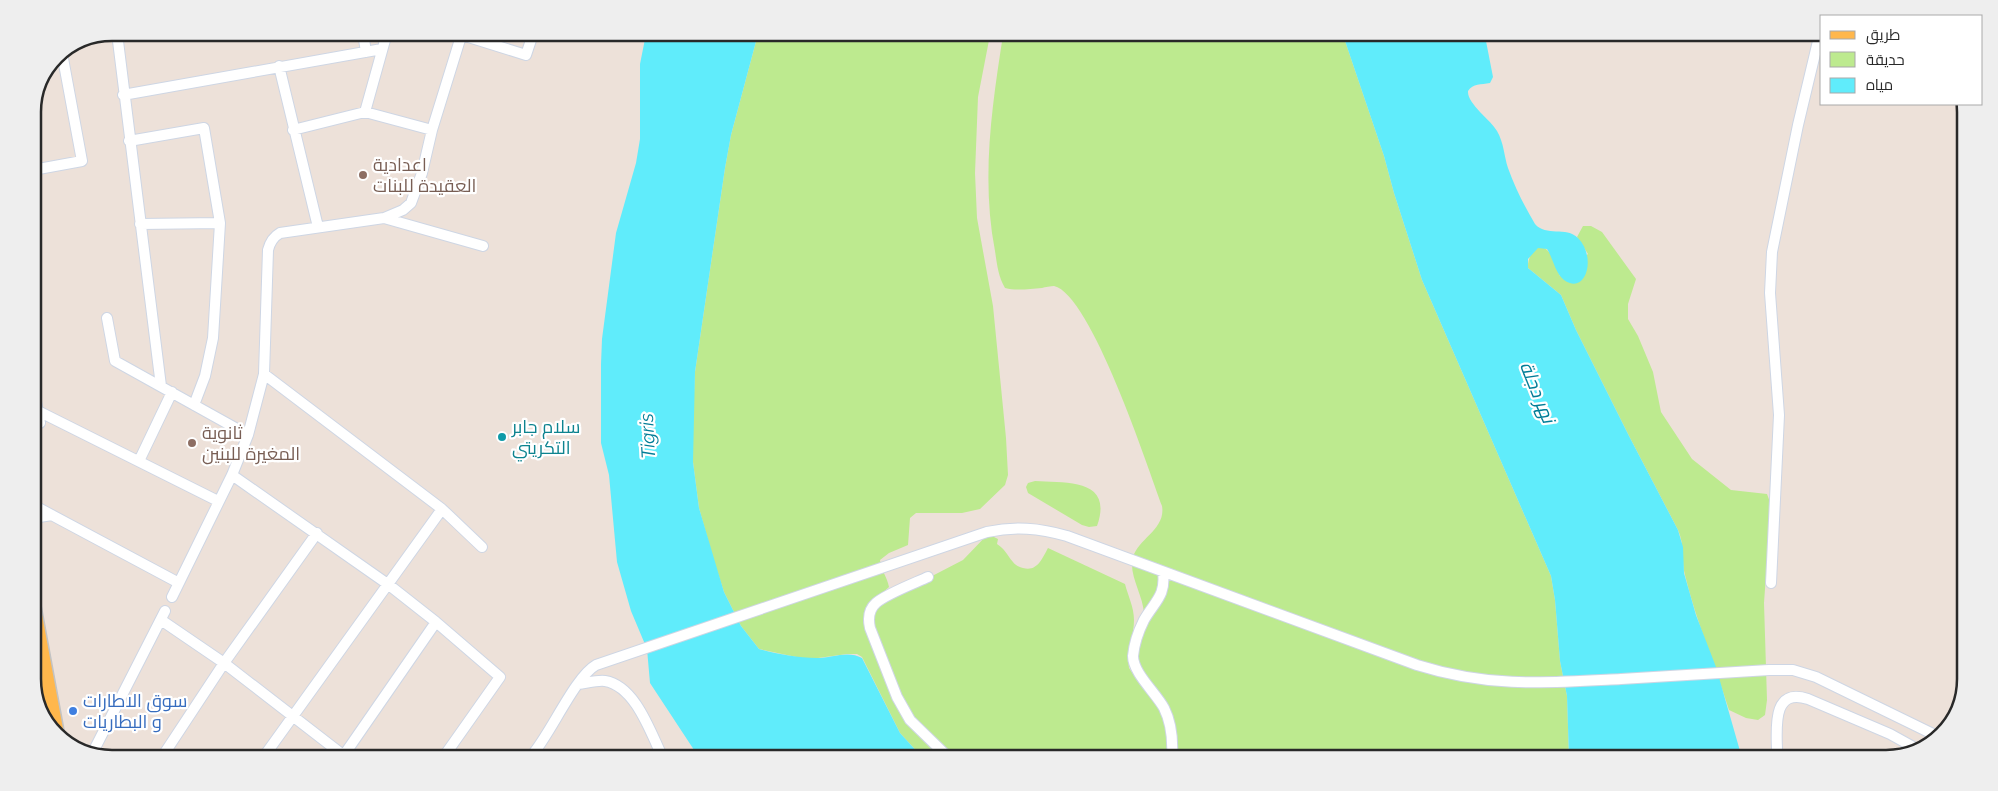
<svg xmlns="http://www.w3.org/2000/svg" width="1998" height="791" viewBox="0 0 1998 791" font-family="Raleway,Cairo,sans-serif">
	<rect width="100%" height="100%" fill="#ede1d9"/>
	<!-- green -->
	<path fill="#bdea8f" d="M758,34L990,35L978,97L975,173L977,218L993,306L1006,438L1008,475L1005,485L980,509L962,513H916L910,518L908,545L889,553L880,560C881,571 887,576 889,587L866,608L863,622L899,710L907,724L938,756H921L900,733L862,657L857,654H847L818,658H801L759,649L741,626L724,592L713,558L699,508L693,462V414L695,372L725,168L731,135Z
		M1003,35H1343L1384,156L1394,193L1422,280L1551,576L1555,600L1560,661L1567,696L1569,758L1176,757C1177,739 1177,721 1168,705C1158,688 1138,674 1137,654C1137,640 1146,626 1144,613C1143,595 1128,574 1133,557C1139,538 1166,529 1162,506C1148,468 1091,294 1054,286C1051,286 1045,287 1042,288C1029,289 1017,291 1005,288C998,276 997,264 995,251C981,179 992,106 1003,35Z
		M1583,226H1591L1602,232L1636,279L1628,304V319L1638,336L1653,372L1661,412L1692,459L1731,490L1767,494L1771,505L1764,603L1767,700L1765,715L1758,720L1746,718L1729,710C1715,665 1696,621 1685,575C1681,560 1685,545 1678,530L1629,436L1576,330L1561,295L1528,268C1527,258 1536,238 1548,251C1554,257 1556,268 1560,276L1588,254L1577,237Z
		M1035,481C1066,483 1114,478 1097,526L1089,527L1082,525L1028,493L1026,487L1028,483Z
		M988,534L998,539L997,544C1005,549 1007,555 1013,562C1015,565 1019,567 1023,568C1037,572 1042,559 1048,548L1125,584C1128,596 1134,607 1134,620C1134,636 1127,652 1129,668C1137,680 1148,690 1156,703C1165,718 1169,739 1167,757L950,756L919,725L901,698L873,626L875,610L884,601L963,560Z"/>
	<!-- water -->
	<path fill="#60ecfb" d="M646,34H758L731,135L725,168L695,372L693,462L699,508L724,592L741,626L759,649C777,654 797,658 817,658C832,658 848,650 862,658L900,733L921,756H698L650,683L647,649L631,611L617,562L609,475L601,443V364L602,339L616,233L636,163L640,139V64Z
		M1343,35L1485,36L1493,77L1490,83C1481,85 1473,83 1468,91C1467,104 1491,120 1497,131C1504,143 1504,156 1508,168C1515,188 1525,207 1535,224C1546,237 1566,226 1578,238C1597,257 1586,296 1564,280C1555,273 1553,258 1547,249L1538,248L1528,259V268L1561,295L1576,330L1629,436L1678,530L1683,547L1684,573L1696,615L1716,667L1742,758H1569L1567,696L1560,661L1555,600L1551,576L1422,280L1394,193L1384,156Z"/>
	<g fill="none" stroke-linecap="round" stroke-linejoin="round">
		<defs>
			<path id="minor" d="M117,33L161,386
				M363,33L366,52
				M462,35L526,55L533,34
				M279,66L318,227
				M123,95L382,49
				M365,112L387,33
				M293,130L365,112L432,130
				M129,141L204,128L220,223L213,338L205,376L194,405
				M33,170L82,161L62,53
				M384,218L483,246
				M140,224L220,223
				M107,318L115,361L248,435
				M264,374L442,509L482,547
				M33,385L40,423
				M33,412L38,411L218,501
				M139,461L172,392
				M232,475L389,585L436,622L500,677L445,755
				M33,505L179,583
				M33,518L52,515
				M1163,572C1166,596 1155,601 1144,620C1139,630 1134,645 1133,656C1133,673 1156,693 1164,708C1172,724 1173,740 1172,757
				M928,577C915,583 886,594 876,603C868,610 868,619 870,628L897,697L910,720L947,756
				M1771,583L1779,415L1770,293L1772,252L1798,125L1819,37
				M172,597L232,475L248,435L264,374L268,250C270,242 273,237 280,233L384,218L403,210L411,203L422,173L432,130L462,33
				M161,620L224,663L343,755
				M578,684C587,683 597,680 605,681C635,686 650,731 662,756
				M92,754L165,611
				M164,754L224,663L317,533
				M265,755L442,509
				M344,755L436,622
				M532,755C551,733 575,677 596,665L987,532C1015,526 1039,528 1067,536L1417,665C1490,688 1546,683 1621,679C1670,676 1720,673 1769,670H1793L1816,677L1937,736
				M1777,758C1778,737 1768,686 1808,699L1890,734L1917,749"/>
			<path id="primary" d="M33,607L56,732"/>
		</defs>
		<!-- minor casing -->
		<use href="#minor" stroke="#ced6e4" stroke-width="12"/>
		<!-- primary casing -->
		<use href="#primary" stroke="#c3c3c3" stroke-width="18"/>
		<!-- minor -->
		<use href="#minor" stroke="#fff" stroke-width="10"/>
		<!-- primary -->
		<use href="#primary" stroke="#ffb74c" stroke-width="15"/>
	</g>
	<!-- markers -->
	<g fill="#8d6e63" stroke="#fff" stroke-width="2">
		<circle cx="363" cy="175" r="5"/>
		<circle cx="192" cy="443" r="5"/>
	</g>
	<circle fill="#0f9aa8" stroke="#fff" stroke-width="2" cx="502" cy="437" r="5"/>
	<circle fill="#3f7fe0" stroke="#fff" stroke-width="2" cx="73" cy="711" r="5"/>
	<g text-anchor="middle" stroke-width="4.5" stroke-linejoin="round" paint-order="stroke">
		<!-- education labels -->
		<g font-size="18" fill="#785e54" stroke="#fff" text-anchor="start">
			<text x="373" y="171">اعدادية<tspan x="373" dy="21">العقيدة للبنات</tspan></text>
			<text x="202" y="439">ثانوية<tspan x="202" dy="21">المغيرة للبنين</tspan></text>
		</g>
		<!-- culture labels -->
		<g font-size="18" fill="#0d838f" stroke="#fff" text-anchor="start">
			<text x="512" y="433">سلام جابر<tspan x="512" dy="21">التكريتي</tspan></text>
		</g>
		<!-- shop labels -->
		<g font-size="18" fill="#366cbe" stroke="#fff" text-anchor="start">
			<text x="83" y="707">سوق الاطارات<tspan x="83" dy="21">و البطاريات</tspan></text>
		</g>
		<!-- water labels -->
		<g font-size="19" font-style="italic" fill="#027d97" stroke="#fff">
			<text transform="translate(1538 392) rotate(68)" y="7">نهر دجلة</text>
			<text transform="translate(647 436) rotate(-93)" y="7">Tigris</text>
		</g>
	</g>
	<!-- crop -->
	<path d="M0 0H1998V791H0ZM112 41H1886A71 71 0 0 1 1957 112V679A71 71 0 0 1 1886 750H112A71 71 0 0 1 41 679V112A71 71 0 0 1 112 41Z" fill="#eee" fill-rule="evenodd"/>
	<path fill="none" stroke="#292929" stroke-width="2.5" d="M112 41H1886A71 71 0 0 1 1957 112V679A71 71 0 0 1 1886 750H112A71 71 0 0 1 41 679V112A71 71 0 0 1 112 41Z"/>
	<!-- legend -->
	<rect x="1820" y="15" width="162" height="90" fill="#ffffff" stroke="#a9a9a9"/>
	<rect x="1830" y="31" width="25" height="8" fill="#ffb74c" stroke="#a9a9a9"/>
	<text x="1866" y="40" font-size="15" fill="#292929">طريق</text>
	<rect x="1830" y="52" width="25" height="15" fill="#bdea8f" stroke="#a9a9a9"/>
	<text x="1866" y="65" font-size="15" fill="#292929">حديقة</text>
	<rect x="1830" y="78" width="25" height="15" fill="#60ecfb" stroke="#a9a9a9"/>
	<text x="1866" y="90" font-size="15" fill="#292929">مياه</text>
</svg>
